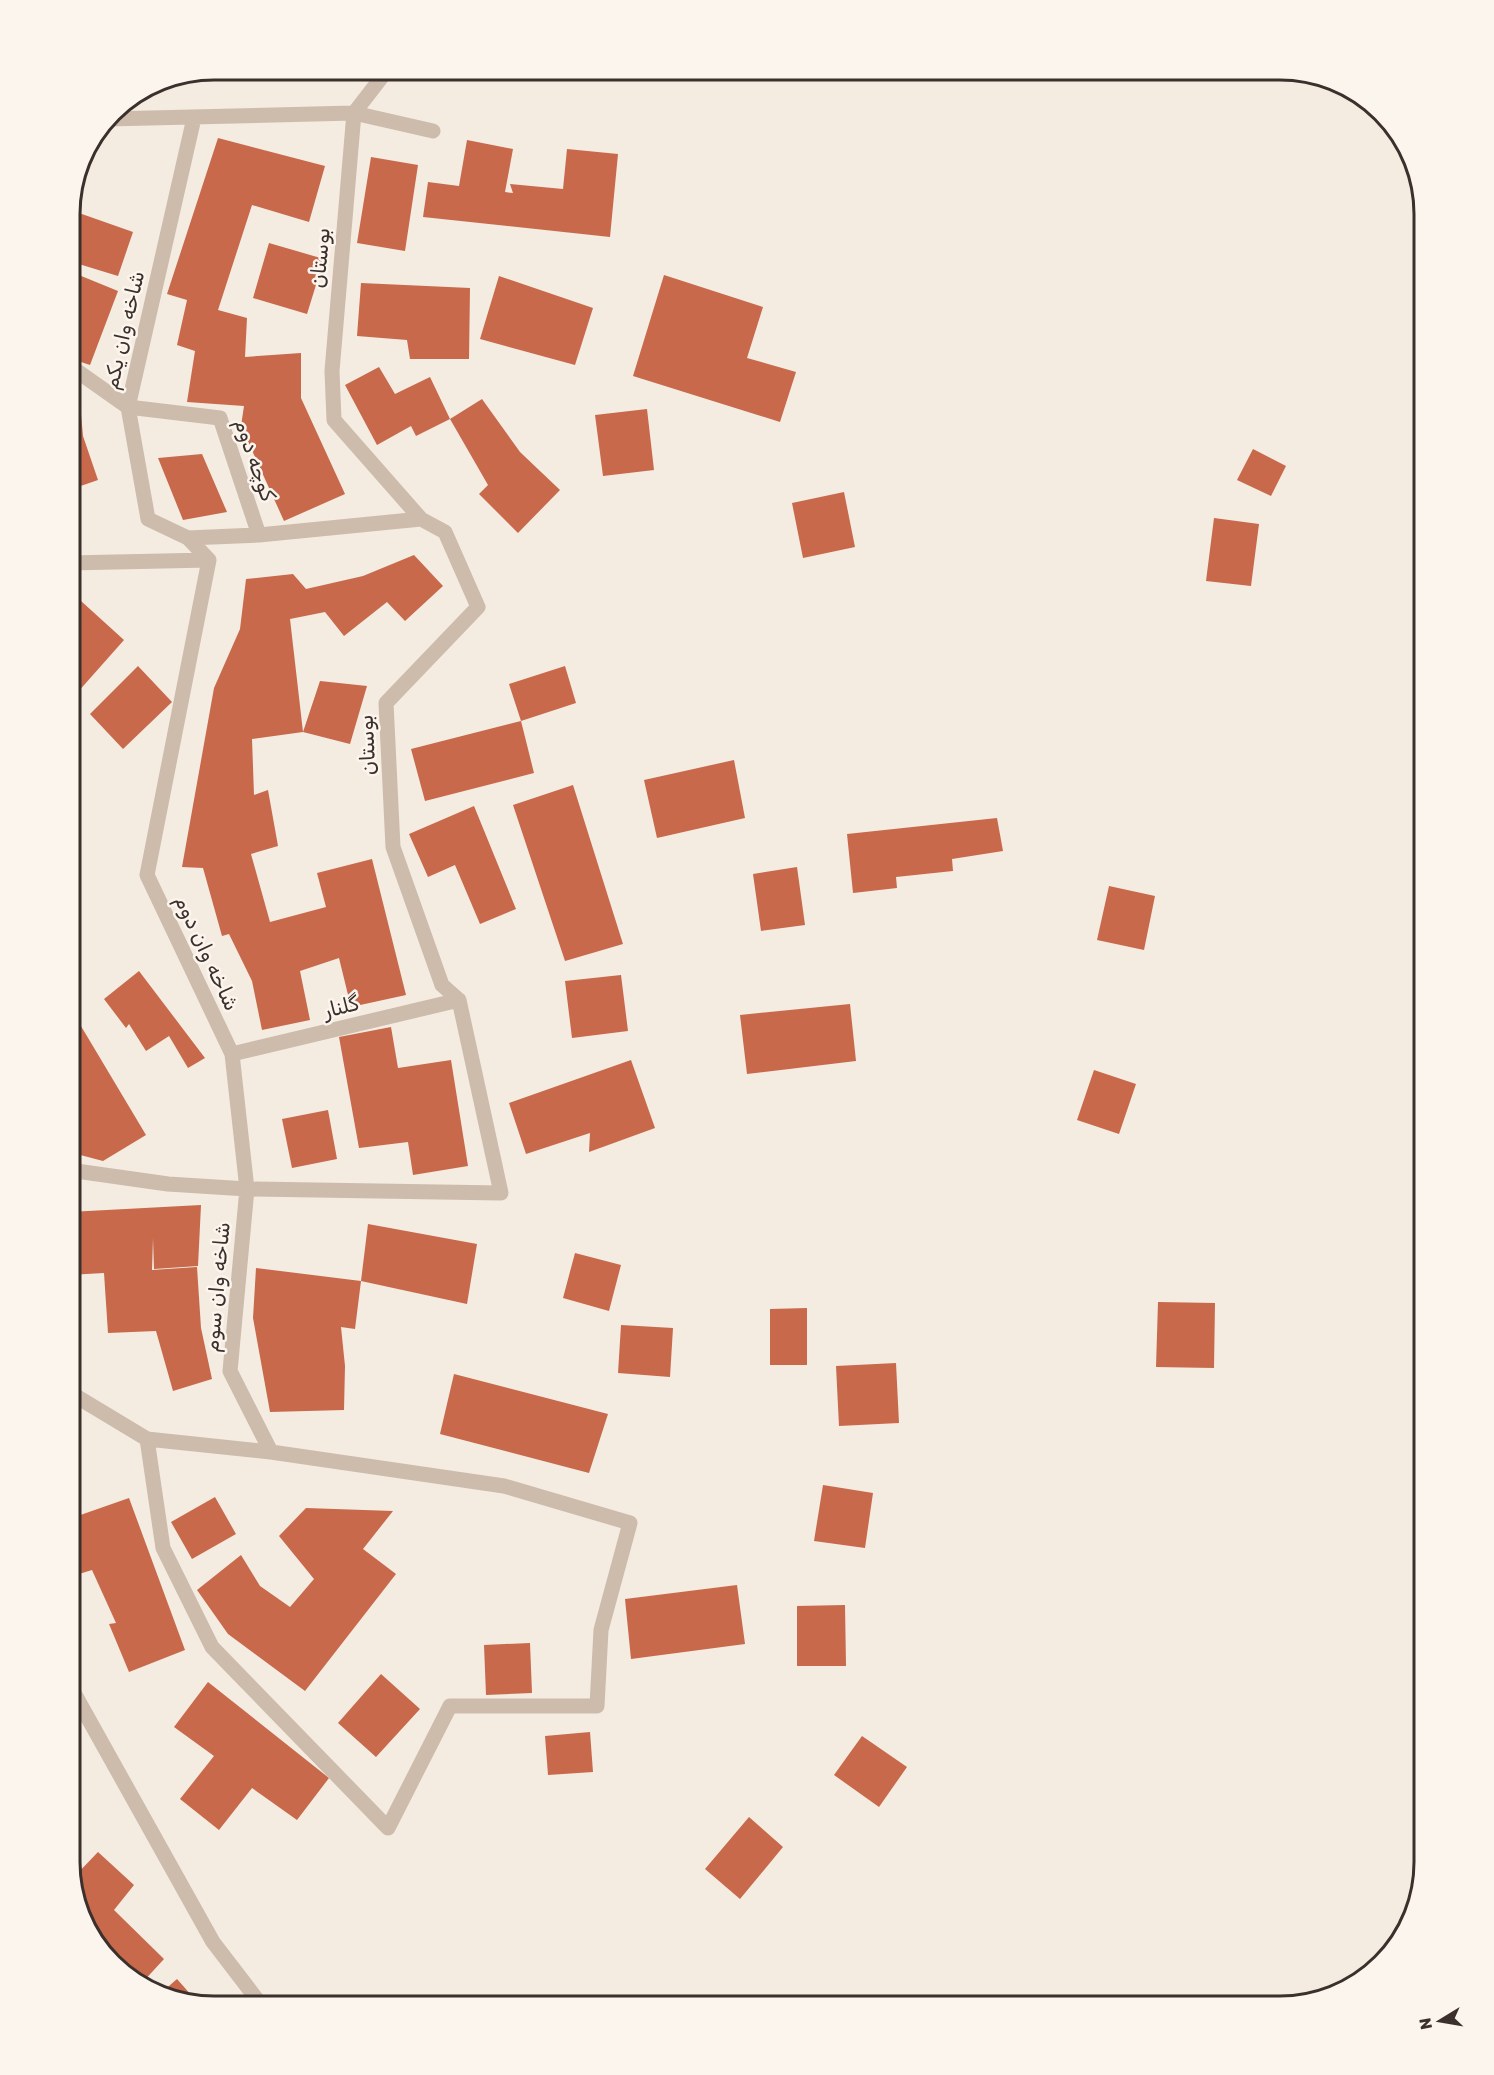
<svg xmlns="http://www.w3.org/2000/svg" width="1494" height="2075" viewBox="0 0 1494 2075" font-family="Rubik,Cairo,sans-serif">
	<rect width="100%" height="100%" fill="#f4ebe1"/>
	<!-- building -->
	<path fill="#c8694b" d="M218,138L325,166L309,222L252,205L218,310L247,318L245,357L301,353V398L345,494L284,521L241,426L244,406L187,402L195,351L177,345L187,300L167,294Z
		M467,140L513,149L505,192L513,193L510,184L563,189L567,149L618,154L610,237L423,217L428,182L459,186Z
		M371,157L418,165L405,251L357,243Z
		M79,213L133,232L118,276L69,261V214L80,218Z
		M269,243L324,259L307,314L253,298Z
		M69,271L118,291L90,365L69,358Z
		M664,275L763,307L747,358L796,372L780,422L633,376Z
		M499,276L593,308L575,365L480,339Z
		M361,283L470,288L469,359H410L407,340L357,336Z
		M379,367L395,394L430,377L450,419L482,399L520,452L560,490L518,533L479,494L488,485L450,419L416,436L411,426L377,445L345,385Z
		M69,380L78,381L83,436L98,480L69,490Z
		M647,409L654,470L603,476L595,415Z
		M1253,449L1286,466L1271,496L1237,480Z
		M202,454L227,512L183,520L158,458Z
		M844,492L855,547L803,558L792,503Z
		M1214,518L1259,524L1251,586L1206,581Z
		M414,555L443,586L405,621L387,602L344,636L325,612L290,619L303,732L320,681L367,686L350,744L303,732L252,739L254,795L268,790L278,846L251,854L270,922L326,907L317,873L372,859L406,995L351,1007L339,958L300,971L310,1020L262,1030L252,981L229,934L222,936L203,868L182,867L214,688L240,629L246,579L293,574L306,589L363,576Z
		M81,601L124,640L69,702V614Z
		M138,666L172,702L123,749L90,714Z
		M565,666L576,703L521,721L509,684Z
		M521,721L534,773L425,801L411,749Z
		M734,760L745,818L657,838L644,780Z
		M573,785L623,944L565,961L513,805Z
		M474,806L516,909L480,924L455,865L428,877L409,834Z
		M997,818L1003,851L952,859L953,871L896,877L897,888L853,893L847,834Z
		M797,867L805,925L761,931L753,874Z
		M1109,886L1155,896L1144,950L1097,940Z
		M139,971L205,1058L188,1068L169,1036L146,1051L129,1024L126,1028L104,999Z
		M621,975L628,1031L572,1038L565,981Z
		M850,1004L856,1061L747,1074L740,1015Z
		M69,1006L146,1135L103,1161L69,1152Z
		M391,1027L398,1068L451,1060L468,1166L413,1175L408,1142L359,1148L339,1037Z
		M631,1060L655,1128L589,1152L590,1133L526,1154L509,1103Z
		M1094,1070L1136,1084L1119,1134L1077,1120Z
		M328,1110L337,1159L292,1168L282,1119Z
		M201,1205L198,1266L154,1269L153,1238L152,1270L197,1267L201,1328L212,1379L173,1391L156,1331L108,1333L104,1273L69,1275V1212Z
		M368,1224L477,1244L467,1304L361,1281Z
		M575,1253L621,1265L609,1311L563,1298Z
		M256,1268L361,1281L355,1329L341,1327L345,1366L344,1410L270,1412L253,1318Z
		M69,1288L76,1329L69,1330Z
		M1158,1302L1215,1303L1214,1368L1156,1367Z
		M807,1308V1365H770V1309Z
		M621,1325L673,1328L670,1377L618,1373Z
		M896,1363L899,1423L839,1426L836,1366Z
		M454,1374L608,1414L589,1473L440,1434Z
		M823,1485L873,1493L865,1548L814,1541Z
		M215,1497L236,1534L192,1559L171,1522Z
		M129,1498L185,1650L129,1672L109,1624L116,1623L92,1570L79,1574L69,1546V1519Z
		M306,1508L393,1511L363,1549L396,1574L305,1691L228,1634L197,1590L241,1555L260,1586L290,1607L314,1579L279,1536Z
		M737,1585L745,1644L631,1659L625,1599Z
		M845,1605L846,1666H797V1606Z
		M530,1643L532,1693L486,1695L484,1645Z
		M381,1674L420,1709L376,1757L338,1723Z
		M208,1682L329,1778L297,1820L252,1788L219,1830L180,1799L214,1756L174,1727Z
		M590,1732L593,1772L548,1775L545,1736Z
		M862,1736L907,1767L879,1807L834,1775Z
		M749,1817L783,1847L740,1899L705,1869Z
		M98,1852L134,1885L114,1910L164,1959L141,1984L88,1934L73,1878Z
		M177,1979L200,2005L161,1993Z"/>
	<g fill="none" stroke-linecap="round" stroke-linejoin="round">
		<!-- minor -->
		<path stroke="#cdbbac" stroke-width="15" d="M107,119L354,113L433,131
			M69,370L77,371L128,407L220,418L259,535
			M188,538L259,535L421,519
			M69,563L209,560L188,538L148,519L128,407L194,118
			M232,1054L459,1000
			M69,1170L168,1184L247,1189L232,1054L147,875L209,560
			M69,1392L147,1439L271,1452L230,1371L247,1189L501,1193L459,1000L442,985L393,847L386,703L478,607L445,532L421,519L334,420L332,371L354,113L388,69
			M147,1439L163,1548L212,1647L388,1828L450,1706H597L601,1630L630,1523L504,1486L271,1452
			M69,1684L213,1942L262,2006"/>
	</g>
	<g text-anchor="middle" stroke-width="5" stroke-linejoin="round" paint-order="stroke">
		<!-- street labels -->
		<g font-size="21" fill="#3b302b" stroke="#fbf5ee">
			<text transform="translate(320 258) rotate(-85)" y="7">بوستان</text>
			<text transform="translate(124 330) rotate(-77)" y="7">شاخه وان یکم</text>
			<text transform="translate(255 460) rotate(71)" y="7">کوچه دوم</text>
			<text transform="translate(367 745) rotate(-93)" y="7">بوستان</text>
			<text transform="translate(207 953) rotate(65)" y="7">شاخه وان دوم</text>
			<text transform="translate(341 1007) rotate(-14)" y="7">گلنار</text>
			<text transform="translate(217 1287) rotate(-85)" y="7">شاخه وان سوم</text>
		</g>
	</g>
	<!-- crop -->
	<path d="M0 0H1494V2075H0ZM214 80H1280A134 134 0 0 1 1414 214V1862A134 134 0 0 1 1280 1996H214A134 134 0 0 1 80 1862V214A134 134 0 0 1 214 80Z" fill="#fbf5ee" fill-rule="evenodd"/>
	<path fill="none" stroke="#3b302b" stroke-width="3" d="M214 80H1280A134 134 0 0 1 1414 214V1862A134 134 0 0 1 1280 1996H214A134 134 0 0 1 80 1862V214A134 134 0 0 1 214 80Z"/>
	<!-- north arrow -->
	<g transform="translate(1440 2021) rotate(259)" stroke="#fbf5ee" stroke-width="4.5" paint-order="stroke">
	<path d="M0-4.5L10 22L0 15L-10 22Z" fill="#3b302b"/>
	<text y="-9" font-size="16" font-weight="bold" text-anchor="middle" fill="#3b302b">N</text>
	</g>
</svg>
